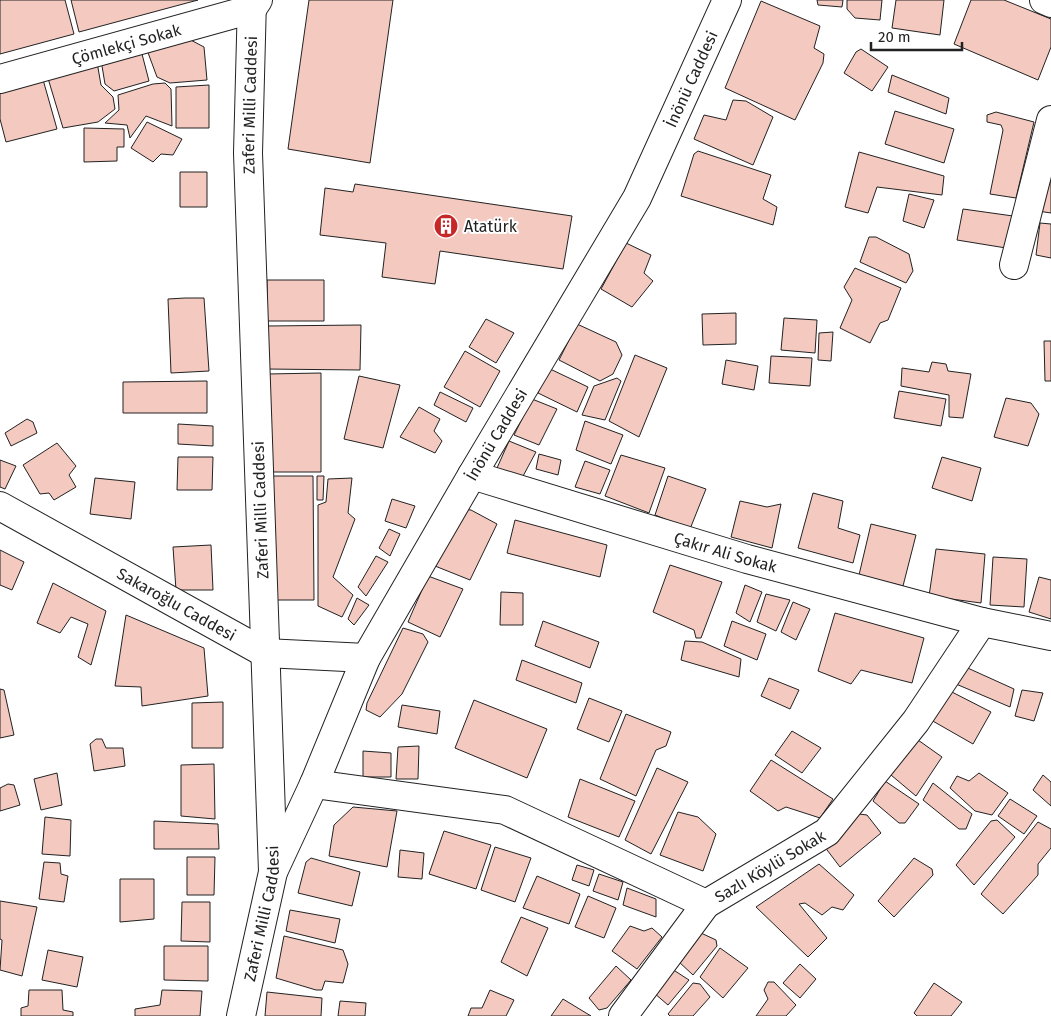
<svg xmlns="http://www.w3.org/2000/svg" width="1051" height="1016" viewBox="0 0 1051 1016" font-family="'Fira Sans',sans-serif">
	<rect width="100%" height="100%" fill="#fff"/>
	<!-- building -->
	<path fill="#f3c9c0" stroke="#222" d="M0,0H65L74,34L0,54Z
		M71,0H198L79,32Z
		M309,0H393L370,163L288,149Z
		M817,0H843L842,7L818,5Z
		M847,0H882L880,20L855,18L847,9Z
		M896,0H944L940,35L892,28Z
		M971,0H1004L1051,19V47L1038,80L954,44Z
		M761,1L820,26L814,48L824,54L823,63L795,120L725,88Z
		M185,37L204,47L207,80L170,83L157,77L147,50Z
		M861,49L888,67L872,91L844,73L856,52Z
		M134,50L142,54L149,81L114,91L105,84L101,60Z
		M97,62L101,85L113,97L115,109L98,122L63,128L47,75Z
		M892,75L949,98L946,114L888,92Z
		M42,76L57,129L6,142L0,119V88Z
		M165,83L171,89L172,126L146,116L130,138L127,125L105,123L119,110L118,95L153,84Z
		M209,85V128H176V87Z
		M733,100L746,101L773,117L753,165L694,139L704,115L726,120Z
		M895,111L954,129L944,163L885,144Z
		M996,112L1034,122L1016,198L990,194L1003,130L1001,125L987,122V115Z
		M147,122L182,139L173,155L161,154L153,162L131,148Z
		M84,128L124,129V147H117V161L84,162Z
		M698,151L771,175L763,199L777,207L773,225L681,196L694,154Z
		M859,152L944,176L942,195L877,187L868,213L845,207Z
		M180,172H207V207H180Z
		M1044,181L1051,182V213L1038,211Z
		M355,184L572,216L563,269L440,251L435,284L382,277L386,243L320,235L325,188L353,192Z
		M909,194L934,200L924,228L903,221Z
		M963,209L1013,216L1006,248L957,240Z
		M1040,223L1051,224V258L1036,255Z
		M869,237H876L909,254L913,271L906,283L860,262Z
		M626,243L651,255L644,273L653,281L632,307L601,289Z
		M855,268L901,288L888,320L880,323L870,343L840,328L852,300L844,287Z
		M267,280H324V321H267Z
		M185,298H204L209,371L171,373L168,299Z
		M736,313V344L703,345L702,314Z
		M784,318L817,320L815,353L781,350Z
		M486,319L514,333L496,363L469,347Z
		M577,324L616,342L622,355L613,374L600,381L559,360Z
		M361,325L360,370L266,369L267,326Z
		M833,332L831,361L818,360L819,333Z
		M1044,341H1051V381H1045Z
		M465,351L500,371L480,407L444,387Z
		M635,355L667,368L639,437L609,421Z
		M771,356L812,358L810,386L769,383Z
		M726,360L758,366L754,390L722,384Z
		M932,362L946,364L948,371L971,374L963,418L949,417V395L901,386L902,368L929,372Z
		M548,368L588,387L577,412L538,393Z
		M321,373V472H267V374Z
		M359,376L400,385L383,448L344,439Z
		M617,378L621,381L605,420L582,415L594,386Z
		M207,381V413H123V382Z
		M899,391L946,399L941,426L894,418Z
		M440,392L473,408L466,422L434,405Z
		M1006,398L1031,403L1039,414L1028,446L994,437Z
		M532,399L557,409L539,445L514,435Z
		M419,407L440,419L434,431L442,441L435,453L400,437Z
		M27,419L33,422L37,433L11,446L5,433Z
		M585,421L623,435L611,464L576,450Z
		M178,424L213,426V446L178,444Z
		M509,441L536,452L522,478L497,468Z
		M57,443L76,466L69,475L76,487L54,500L49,493L40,494L23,465Z
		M539,454L561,460L558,475L536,469Z
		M621,455L665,468L649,513L605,496Z
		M178,457H213L212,490H177Z
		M942,457L981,468L972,501L932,488Z
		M0,460L16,466L5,489L0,487Z
		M585,461L610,470L600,494L575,487Z
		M268,476H313L314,600H268Z
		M317,476H324L323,500H317Z
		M668,476L706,489L690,529L655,515Z
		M95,478L135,482L131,519L90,514Z
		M352,478L348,513L355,519L333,577L353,595L342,617L318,606V505L326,502L328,479Z
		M813,493L843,501L838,528L860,535L853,563L798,548Z
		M392,499L415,506L406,528L385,521Z
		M740,501L767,507L781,504L772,548L731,537Z
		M461,509L471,510L497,524L470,580L435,566Z
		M515,520L607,545L600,577L507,553Z
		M871,524L916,535L903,586L859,575Z
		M389,529L400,534L390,556L379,548Z
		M211,545L213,590H176L173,547Z
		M936,549L985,554L981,603L929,596Z
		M0,550L24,562L12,590L0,585Z
		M376,556L388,562L366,596L358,587Z
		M993,557L1027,559L1024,607L990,605Z
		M670,565L722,582L701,638H696L694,630L653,612Z
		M428,576L463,589L440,637L408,622Z
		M1039,577L1051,580V619L1029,612Z
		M53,583L106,611L91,665L78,657L88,624L71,617L60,633L37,623Z
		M745,585L762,592L750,622L736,613Z
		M501,592L523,593V625H500Z
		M766,594L790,600L776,631L757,622Z
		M357,598L369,605L354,625L348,619Z
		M793,602L810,609L796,640L781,632Z
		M835,613L924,638L912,683L861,670L851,684L818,671Z
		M126,615L204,648L208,696L142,706L141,687L115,686Z
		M543,621L599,642L590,668L535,646Z
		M732,621L766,634L757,660L724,646Z
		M403,628L423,634L428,642L402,694L380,717L366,710L367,703Z
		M685,641L702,642L741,659L739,677L681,660Z
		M522,660L582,683L576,703L516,680Z
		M961,665L1014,689L1010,707L956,684Z
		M769,678L799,690L790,709L761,696Z
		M0,689L4,690L14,735L0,738Z
		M948,690L991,712L973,744L931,720Z
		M1022,690L1043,693L1034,721L1015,716Z
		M589,698L622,711L609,742L577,729Z
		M474,700L547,729L527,778L455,748Z
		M223,702V748H192V703Z
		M402,705L440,711L437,734L398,727Z
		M626,714L671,732L666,746L656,750L636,796L600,779Z
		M792,731L821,748L802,773L775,755Z
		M96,739H102L106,748H123L125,766L94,771L90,744Z
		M918,740L942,757L916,796L891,775Z
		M419,746L418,779H396L398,747Z
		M363,751L391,753V777H363Z
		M771,760L833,799L820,818L786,807L778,811L750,791Z
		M214,764L215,819L181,816V765Z
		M657,768L688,782L651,854L625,840Z
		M57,773L62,805L41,810L34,779Z
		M979,773L1008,793L992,815L975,811L950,788L957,776L969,781Z
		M1043,775L1051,782V806L1033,790Z
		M580,779L635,801L619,837L568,817Z
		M885,781L919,804L905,823H899L873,801Z
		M933,783L972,814L966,829H959L923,800Z
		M8,784L14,785L20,805L0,811V788Z
		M1010,799L1037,816L1024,834L998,816Z
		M353,807L397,811L387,867L329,856L334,825Z
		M678,812L698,817L716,834L703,871L660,855Z
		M859,814L867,815L881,833L840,867L824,846Z
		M45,817L71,820L70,856L42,854Z
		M997,820L1015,837L974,885L956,865L991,821Z
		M154,821L218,824L219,849H154Z
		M1038,822L1051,829V848L1038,864V875L1003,914L981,894Z
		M444,831L491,845L476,889L429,874Z
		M495,847L531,858L515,902L481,890Z
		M400,850L424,853L422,879L398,877Z
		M187,857H215L214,895H187Z
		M311,858L360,872L352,906L298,893L306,862Z
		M914,858L932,869L933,875L894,917L878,901Z
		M44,862L60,863L61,874L68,876L64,902L39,899Z
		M819,864L854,895L843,910L832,907L822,915L805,903L799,904L827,938L808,957L756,907Z
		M577,865L594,870L589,886L572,880Z
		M599,874L623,882L618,900L593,891Z
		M537,876L580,894L569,924L523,908Z
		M120,879H154V919L120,922Z
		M627,888L656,899V917L623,905Z
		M588,896L616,908L604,938L575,927Z
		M0,901L37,907L22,976L0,970L2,940L0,939Z
		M182,902H210V942L181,941Z
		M290,910L340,919L335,943L286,931Z
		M521,917L548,928L527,976L501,962Z
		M630,926L644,931L652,928L662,937L637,969L612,951Z
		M701,933L716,940L717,946L693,975L678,961Z
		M284,936L343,950L348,964L343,983L325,981L322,990H316L276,978Z
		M164,946H208V981L164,980Z
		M720,948L748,968L723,998L700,977Z
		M48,950L83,957L77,987L42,980Z
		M800,964L816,979L800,998L783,983Z
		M616,966L631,980L607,1008L599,1010L589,998Z
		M672,969L689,980L668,1005L654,993Z
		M768,982H774L796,1005L786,1016H756L768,999L764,990Z
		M693,983L700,984L710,997L693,1016H670L668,1014Z
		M934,983L962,1002L951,1016H917L914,1013Z
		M29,990H62L63,1010L73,1012V1016H21V1008L28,1006Z
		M162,990L202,991L200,1016H135V1009L160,1005Z
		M490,990L514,1000L506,1016H468L471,1008H482Z
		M267,992L322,998L321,1016H265Z
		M563,999L591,1016H551Z
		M340,1001L366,1003L365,1016H338Z"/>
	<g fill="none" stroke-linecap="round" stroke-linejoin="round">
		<defs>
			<g id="minor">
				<path d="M1044,0L1051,3"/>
				<path id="s1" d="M0,79L252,9L258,0"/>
				<path d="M1014,265L1051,120"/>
				<path id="s2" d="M472,475L747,559L982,622"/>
				<path id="s3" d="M0,506L265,653L366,658"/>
				<path id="s4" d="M314,784L505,810L706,904L827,832L916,721L982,622L1051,636"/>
				<path id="s5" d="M273,872L314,784L366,658L472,475L637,198L727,0"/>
				<path d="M623,1016L706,904"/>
			</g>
			<g id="tertiary">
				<path id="s6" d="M241,1016L273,872L248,153L252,0"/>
			</g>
		</defs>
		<!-- minor casing -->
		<use href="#minor" stroke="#222" stroke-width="30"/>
		<!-- tertiary casing -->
		<use href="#tertiary" stroke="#222" stroke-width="30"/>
		<!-- minor -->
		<use href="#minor" stroke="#fff" stroke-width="28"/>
		<!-- tertiary -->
		<use href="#tertiary" stroke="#fff" stroke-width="28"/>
	</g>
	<!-- icons -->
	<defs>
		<symbol id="building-disc" viewBox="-11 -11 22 22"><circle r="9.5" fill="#c62828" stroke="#fff"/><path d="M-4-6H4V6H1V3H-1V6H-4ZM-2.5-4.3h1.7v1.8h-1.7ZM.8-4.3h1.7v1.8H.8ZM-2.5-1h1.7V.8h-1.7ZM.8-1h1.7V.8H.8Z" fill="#fff"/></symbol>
	</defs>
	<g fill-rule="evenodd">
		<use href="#building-disc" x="432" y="212" width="28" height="28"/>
	</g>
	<g text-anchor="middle" stroke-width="4" stroke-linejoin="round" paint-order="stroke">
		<!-- street labels -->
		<g font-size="16" fill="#222" stroke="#fff">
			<text dy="6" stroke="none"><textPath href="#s1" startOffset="131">Çömlekçi Sokak</textPath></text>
			<text dy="6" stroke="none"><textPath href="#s5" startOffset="898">İnönü Caddesi</textPath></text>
			<text dy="6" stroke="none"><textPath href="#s6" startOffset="915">Zaferi Milli Caddesi</textPath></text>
			<text dy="6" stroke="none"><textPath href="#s5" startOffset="492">İnönü Caddesi</textPath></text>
			<text transform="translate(260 510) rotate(-92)" y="6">Zaferi Milli Caddesi</text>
			<text dy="6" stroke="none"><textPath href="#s2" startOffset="265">Çakır Ali Sokak</textPath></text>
			<text dy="6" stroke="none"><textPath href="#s3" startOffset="202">Sakaroğlu Caddesi</textPath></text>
			<text dy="6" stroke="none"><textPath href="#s4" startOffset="489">Sazlı Köylü Sokak</textPath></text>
			<text dy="6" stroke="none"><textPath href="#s6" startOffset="105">Zaferi Milli Caddesi</textPath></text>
		</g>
		<!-- poi labels -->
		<g font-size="16" fill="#222" stroke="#fff" text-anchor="start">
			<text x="464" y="232">Atatürk</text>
		</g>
	</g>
	<!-- scale -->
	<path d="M871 42v8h91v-8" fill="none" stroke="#222222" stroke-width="2.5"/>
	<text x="878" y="42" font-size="15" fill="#222222" stroke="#ffffff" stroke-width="4" paint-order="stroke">20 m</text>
</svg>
